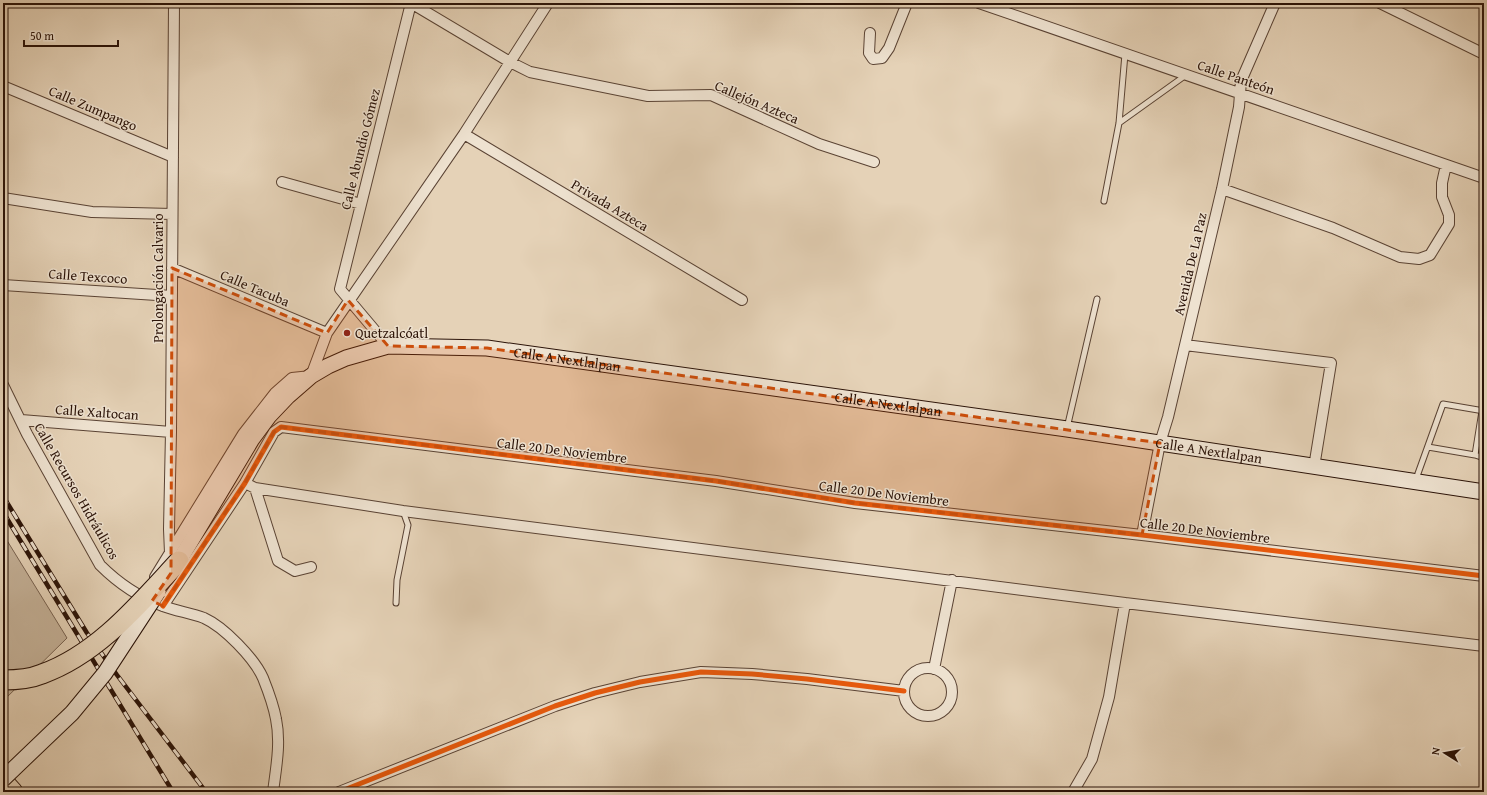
<svg xmlns="http://www.w3.org/2000/svg" width="1487" height="795" viewBox="0 0 1487 795" font-family="'Gentium Book Plus',serif">
	<rect width="100%" height="100%" fill="#e5d2b7"/>
	<filter id="stains"><feTurbulence type="fractalNoise" baseFrequency=".005" numOctaves="4"/><feColorMatrix values="0 0 0 0 .2 0 0 0 0 .09 0 0 0 0 .02 0 0 0 .5 -.17"/></filter>
	<radialGradient id="worn" r=".72"><stop offset=".6" stop-color="#630" stop-opacity="0"/><stop offset="1" stop-color="#630" stop-opacity=".3"/></radialGradient>
	<!-- green -->
	<path fill="#c5b299" stroke="#786250" d="M3,534L67,638L3,701Z"/>
	<g fill="none" stroke-linecap="round" stroke-linejoin="round">
		<defs>
			<path id="service" d="M1119,123L1186,75
				M1104,201L1119,123L1125,54
				M1067,428L1097,299
				M1428,447L1475,455L1484,458
				M1475,455L1482,411
				M1416,479L1443,404L1484,411
				M396,603L397,580L408,525L403,511"/>
			<path id="minor" d="M411,3L510,62L530,72L648,96L711,95L819,144L874,162
				M979,3L1484,178
				M1380,3L1484,54
				M870,33L869,53L873,59L882,58L889,48L907,3
				M3,86L173,157
				M464,134L742,300
				M282,182L361,204
				M1222,189L1333,228L1400,257L1419,259L1430,255L1449,224V215L1442,197V183L1446,165
				M3,198L92,212L172,214
				M172,268L327,333
				M3,285L172,296
				M1185,345L1331,363L1314,467
				M388,346L340,289L411,3
				M3,385L27,434L100,565C118,583 138,597 163,606C176,611 191,613 204,618C224,627 254,658 263,678C267,688 274,708 276,719C281,743 276,768 273,792
				M21,420L171,432
				M245,483L255,488L403,511L1125,603L1484,646
				M255,488L278,561L295,571L311,567
				M1142,535L1160,443L1168,417L1222,189L1239,107L1241,81L1275,3
				M170,553L169,529L171,432L174,3
				M155,577L243,434L275,393L292,378L311,376L327,333L464,134L548,3
				M163,606L245,483L274,432L281,427L716,481L855,503L1142,535L1484,576
				M904 692a24 24 0 1 1 48 0a24 24 0 1 1-48 0Z
				M934,669L952,580
				M339,792L555,706L595,693L640,682L701,672L752,674L807,679L904,691
				M1073,792L1092,759L1109,697L1125,603"/>
			<g id="secondary">
				<path id="s1" d="M179,561L252,439L269,416L288,396L311,376L328,366L346,358L388,346L487,348L1067,429L1484,492"/>
			</g>
			<path id="motorway" d="M3,781L13,792"/>
		</defs>
		<!-- service casing -->
		<use href="#service" stroke="#5a4334" stroke-width="7"/>
		<!-- minor casing -->
		<use href="#minor" stroke="#5a4334" stroke-width="12"/>
		<!-- secondary casing -->
		<use href="#secondary" stroke="#2b1308" stroke-width="17"/>
		<!-- motorway casing -->
		<use href="#motorway" stroke="#2b1308" stroke-width="21"/>
		<!-- service -->
		<use href="#service" stroke="#eee2d0" stroke-width="5"/>
		<!-- minor -->
		<use href="#minor" stroke="#eee2d0" stroke-width="10"/>
		<!-- secondary -->
		<use href="#secondary" stroke="#eee2d0" stroke-width="15"/>
		<!-- motorway -->
		<use href="#motorway" stroke="#e5d2b7" stroke-width="19"/>
		<defs>
			<path id="rail" d="M3,496L87,633L117,675L206,792
				M3,512L173,792"/>
		</defs>
		<!-- rail casing -->
		<use href="#rail" stroke="#2b1308" stroke-width="4.5"/>
		<!-- rail -->
		<use href="#rail" stroke="#eee2d0" stroke-width="3" stroke-dasharray="9" stroke-linecap="butt"/>
		<defs>
			<path id="secondary-bridge" d="M3,779L72,713L105,673L158,592"/>
			<path id="motorway-bridge" d="M3,680C16,680 30,679 42,674C98,654 139,604 179,561"/>
		</defs>
		<!-- secondary-bridge casing -->
		<use href="#secondary-bridge" stroke="#2b1308" stroke-width="17" stroke-linecap="butt"/>
		<!-- motorway-bridge casing -->
		<use href="#motorway-bridge" stroke="#2b1308" stroke-width="21" stroke-linecap="butt"/>
		<!-- secondary-bridge -->
		<use href="#secondary-bridge" stroke="#eee2d0" stroke-width="15"/>
		<!-- motorway-bridge -->
		<use href="#motorway-bridge" stroke="#e5d2b7" stroke-width="19"/>
		<defs>
			<path id="cycleway" d="M163,606L245,483L274,432L281,427L716,481L855,503L1142,535L1484,576
				M339,792L555,706L595,693L640,682L701,672L752,674L807,679L904,691"/>
		</defs>
		<!-- cycleway casing -->
		<use href="#cycleway" stroke="#eee2d0" stroke-width="8"/>
		<!-- cycleway -->
		<use href="#cycleway" stroke="#e8590c" stroke-width="5"/>
	</g>
	<!-- marked area -->
	<path fill="#cc4e0b" fill-opacity="0.2" stroke="#cc4e0b" stroke-width="3" stroke-dasharray="8 5" stroke-linejoin="round" d="M172,268L327,333L348,300L388,346L487,348L1160,443L1142,535L855,503L716,481L281,427L274,432L245,483L163,606L152,601L171,573Z"/>
	<!-- markers -->
	<circle fill="#8f2418" stroke="#eee2d0" stroke-width="1.5" cx="347" cy="333" r="4"/>
	<g text-anchor="middle" stroke-width="3" stroke-linejoin="round" paint-order="stroke">
		<!-- street labels -->
		<g font-size="14" fill="#2b1308" stroke="#eee2d0">
			<text transform="translate(1236 77) rotate(19)" y="5">Calle Panteón</text>
			<text transform="translate(757 102) rotate(23)" y="5">Callejón Azteca</text>
			<text transform="translate(93 108) rotate(23)" y="5">Calle Zumpango</text>
			<text transform="translate(360 149) rotate(-76)" y="5">Calle Abundio Gómez</text>
			<text transform="translate(610 205) rotate(31)" y="5">Privada Azteca</text>
			<text transform="translate(1190 264) rotate(-77)" y="5">Avenida De La Paz</text>
			<text transform="translate(88 276) rotate(4)" y="5">Calle Texcoco</text>
			<text transform="translate(158 278) rotate(-90)" y="5">Prolongación Calvario</text>
			<text transform="translate(255 288) rotate(23)" y="5">Calle Tacuba</text>
			<text dy="5" stroke="none"><textPath href="#s1" startOffset="492">Calle A Nextlalpan</textPath></text>
			<text dy="5" stroke="none"><textPath href="#s1" startOffset="816">Calle A Nextlalpan</textPath></text>
			<text transform="translate(97 412) rotate(4)" y="5">Calle Xaltocan</text>
			<text transform="translate(562 450) rotate(7)" y="5">Calle 20 De Noviembre</text>
			<text dy="5" stroke="none"><textPath href="#s1" startOffset="1140">Calle A Nextlalpan</textPath></text>
			<text transform="translate(77 491) rotate(60)" y="5">Calle Recursos Hidráulicos</text>
			<text transform="translate(884 493) rotate(7)" y="5">Calle 20 De Noviembre</text>
			<text transform="translate(1205 530) rotate(7)" y="5">Calle 20 De Noviembre</text>
		</g>
		<!-- poi labels -->
		<g font-size="14" fill="#2b1308" stroke="#eee2d0" text-anchor="start">
			<text x="355" y="338">Quetzalcóatl</text>
		</g>
	</g>
	<!-- margin -->
	<rect width="1487" height="795" fill="none" stroke="#e5d2b7" stroke-width="16"/>
	<rect x="4" y="4" width="1479" height="787" fill="none" stroke="#2b1308" stroke-width="2"/>
	<rect x="8" y="8" width="1471" height="779" fill="none" stroke="#2b1308"/>
	<!-- north arrow -->
	<g transform="translate(1445 753) rotate(281)" stroke="#eee2d0" stroke-width="3" paint-order="stroke">
	<path d="M0-3L7 15L0 10L-7 15Z" fill="#2b1308"/>
	<text y="-6" font-size="11" font-weight="bold" text-anchor="middle" fill="#2b1308">N</text>
	</g>
	<!-- scale -->
	<path d="M24 40v6h94v-6" fill="none" stroke="#2b1308" stroke-width="2"/>
	<text x="30" y="40" font-size="12" fill="#2b1308" stroke="#eee2d0" stroke-width="3" paint-order="stroke">50 m</text>
	<rect width="100%" height="100%" filter="url(#stains)"/>
	<rect width="100%" height="100%" fill="url(#worn)"/>
</svg>
